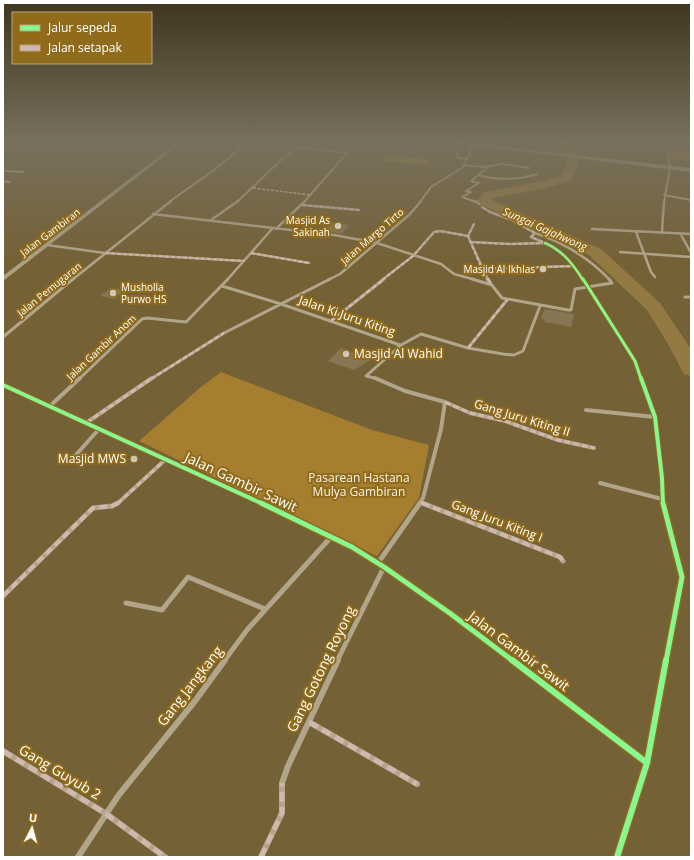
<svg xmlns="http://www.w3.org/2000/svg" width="694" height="860" viewBox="0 0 694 860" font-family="'Open Sans',sans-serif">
	<rect width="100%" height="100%" fill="#746136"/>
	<!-- green -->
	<path fill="#a57f2f" d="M669,151L689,153L691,161L671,159Z
		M385,156L430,159L428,165L382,161Z
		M221,372L372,430L429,445L419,498L377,556L139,441L201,387Z"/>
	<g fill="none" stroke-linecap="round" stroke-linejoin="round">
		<!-- river -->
		<path fill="#937a42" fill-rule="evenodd" d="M545,140C554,140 565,139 573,145C583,151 576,173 570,181L546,188L493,198L492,200L601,249L660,303L691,349V376L684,374L668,344L647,310L589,255L479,204L477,201L484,192L544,181L561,176L567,162L565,149L546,142Z"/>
	</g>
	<!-- building -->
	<path fill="#867654" d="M331,222L349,225L342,234L324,231Z
		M111,288L125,290L114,299L100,296Z
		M545,309L574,314L571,327L545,322V320L541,318Z
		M341,348L371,360L354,370L328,361Z"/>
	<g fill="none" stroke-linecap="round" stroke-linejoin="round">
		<!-- street-far5 -->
		<path stroke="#b1a58a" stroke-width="2" d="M554,140L575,145
			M681,140L691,141
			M308,147L317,140
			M457,151L458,158L468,159
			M464,165L484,167L503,164L529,168
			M3,171L24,172
			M478,175C499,181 517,180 537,174
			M3,181L10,182
			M664,195L691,200
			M169,202L214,170L251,140
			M237,202L281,160L299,147L347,153L304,202
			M420,202L431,187L463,167L474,145
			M476,202L462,197L471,192L466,191L479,183L471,181L488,167
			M664,202L670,168L665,140"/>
		<!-- street-far4 -->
		<path stroke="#b1a58a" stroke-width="2.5" d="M475,201L479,204
			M302,205L359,210
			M153,214L334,235L377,243L441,264L454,274L476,280
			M211,220L238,201
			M474,224L468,236L488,280
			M276,229L305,201
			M592,229L691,234
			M636,232L651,272L655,277
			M662,232L664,201
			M535,233C565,243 588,257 610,280
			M680,233L691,253
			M470,242L510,244L545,243L531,237L535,233L512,220L490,212L482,207
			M545,243C563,251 573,264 583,280
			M47,245L105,253L244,261
			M620,252L691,257
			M251,253L309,263
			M482,269L574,266
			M72,280L171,201
			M227,280L272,229
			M328,280L340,274L410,214L421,201
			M382,280L413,256L434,232L440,231L468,236"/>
		<!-- street-far3 -->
		<path stroke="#b1a58a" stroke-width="3" d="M472,279L492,285
			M487,279L502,298L568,310H571L575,289L612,283L609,279
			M583,279L635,361L641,379
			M222,286L281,304L400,345
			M685,297H691
			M331,321L384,279
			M3,337L73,279
			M468,348L507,300
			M366,376L378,379
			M366,376L401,345L421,334L468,348L503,354L514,355L523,351L540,306
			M79,379L142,319L147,318L186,322L228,279
			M151,379L224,333L330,279"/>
		<!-- street-far2 -->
		<path stroke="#b1a58a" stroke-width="4" d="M375,378L405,391L445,402L441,429L423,498L419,504
			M641,378L655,417L662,478L663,504
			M3,385L263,504
			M445,402L470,413L505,421L558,440L594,448
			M51,405L80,378
			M586,410L655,417
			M86,423L152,378
			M75,456L99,429
			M600,483L662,499
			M421,502L425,504
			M117,504L166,459"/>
		<!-- street-far1 -->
		<path stroke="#b1a58a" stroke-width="5" d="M261,503L352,547L384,567L451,614L513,661
			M422,503L560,557L563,561
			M663,503L682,577L666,661
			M378,563L420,503
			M3,596L93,508L112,506L118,503
			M126,603L162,610L188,577L265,609
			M224,661L247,630L331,537
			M337,661L384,567"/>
		<!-- street -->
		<path stroke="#b1a58a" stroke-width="6" d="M512,660L647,763
			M309,722L417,784
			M3,751L105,813L165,857
			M78,857L118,796L195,701L225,660
			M261,857L282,813V783L288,766L338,660
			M617,857L647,763L666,660"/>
		<!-- secondary -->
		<path fill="#ada185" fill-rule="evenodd" d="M180,140H185L3,281V276Z"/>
		<!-- primary -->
		<path fill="#b0a389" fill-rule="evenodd" d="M427,140H442L691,168V172Z"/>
		<!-- quiet-far5 -->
		<path stroke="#d1b7ad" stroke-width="1.5" stroke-dasharray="3 1.5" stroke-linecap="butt" d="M554,140L575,145
			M457,151L458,158L468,159
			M3,171L24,172
			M3,181L10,182
			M253,188L311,195"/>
		<!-- quiet-far4 -->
		<path stroke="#d1b7ad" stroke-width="2" stroke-dasharray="4 2" stroke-linecap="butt" d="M302,205L359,210
			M474,224L468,236L482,269L489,280
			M470,242L510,244L545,243L531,237L535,233L512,220L490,212L482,207
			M105,253L244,261
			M251,253L309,263
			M482,269L574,266
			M382,280L413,256L434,232L440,231L468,236"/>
		<!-- quiet-far3 -->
		<path stroke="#d1b7ad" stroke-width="2.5" stroke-dasharray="5 2.5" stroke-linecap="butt" d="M488,279L492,285
			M331,321L384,279
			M468,348L507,300
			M151,379L224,333"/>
		<!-- quiet-far2 -->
		<path stroke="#d1b7ad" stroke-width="3" stroke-dasharray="6 3" stroke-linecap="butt" d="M445,402L470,413L505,421L558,440L594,448
			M86,423L152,378
			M421,502L425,504
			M117,504L166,459"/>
		<!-- quiet-far1 -->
		<path stroke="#d1b7ad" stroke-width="4" stroke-dasharray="8 4" stroke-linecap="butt" d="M422,503L560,557L563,561
			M3,596L93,508L112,506L118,503"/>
		<!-- quiet -->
		<path stroke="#d1b7ad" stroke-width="5" stroke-dasharray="10 5" stroke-linecap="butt" d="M309,722L417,784
			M3,751L105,813L165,857
			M261,857L282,813V783"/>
		<defs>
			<path id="cycleway-far4" d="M545,243C563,251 573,264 583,280"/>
			<path id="cycleway-far3" d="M583,279L635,361L641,379"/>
			<path id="cycleway-far2" d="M641,378L655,417L662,478L663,504
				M3,385L263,504"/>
			<path id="cycleway-far1" d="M261,503L352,547L384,567L451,614L513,661
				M663,503L682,577L666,661"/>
			<path id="cycleway" d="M512,660L647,763
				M617,857L647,763L666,660"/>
		</defs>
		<!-- cycleway-far4 casing -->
		<use href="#cycleway-far4" stroke="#8f6b1b" stroke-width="4"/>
		<!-- cycleway-far3 casing -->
		<use href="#cycleway-far3" stroke="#8f6b1b" stroke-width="5"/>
		<!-- cycleway-far2 casing -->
		<use href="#cycleway-far2" stroke="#8f6b1b" stroke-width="6"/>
		<!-- cycleway-far1 casing -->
		<use href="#cycleway-far1" stroke="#8f6b1b" stroke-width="8"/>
		<!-- cycleway casing -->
		<use href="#cycleway" stroke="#8f6b1b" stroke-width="9"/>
		<!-- cycleway-far4 -->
		<use href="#cycleway-far4" stroke="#87f88f" stroke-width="2.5"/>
		<!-- cycleway-far3 -->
		<use href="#cycleway-far3" stroke="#87f88f" stroke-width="3"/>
		<!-- cycleway-far2 -->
		<use href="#cycleway-far2" stroke="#87f88f" stroke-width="4"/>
		<!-- cycleway-far1 -->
		<use href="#cycleway-far1" stroke="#87f88f" stroke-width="5"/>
		<!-- cycleway -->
		<use href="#cycleway" stroke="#87f88f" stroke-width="6"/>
	</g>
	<!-- sky -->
	<linearGradient id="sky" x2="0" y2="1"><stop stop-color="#40351e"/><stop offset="0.54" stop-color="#77705d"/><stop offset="1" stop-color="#77705d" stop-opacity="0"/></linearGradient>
	<rect width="694" height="261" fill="url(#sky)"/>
	<!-- markers -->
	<g fill="#cec8b9" stroke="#8f6b1b" stroke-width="1.5">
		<circle cx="338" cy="226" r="4"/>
		<circle cx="543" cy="269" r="4"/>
		<circle cx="113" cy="293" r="4"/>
		<circle cx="346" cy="354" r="4"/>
		<circle cx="134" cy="459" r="4"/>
	</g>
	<g text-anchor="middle" stroke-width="4" stroke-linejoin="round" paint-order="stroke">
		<!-- far-poi labels -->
		<g font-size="10" fill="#fff" stroke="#8f6b1b" text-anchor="end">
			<text x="330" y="224">Masjid As<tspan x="330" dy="12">Sakinah</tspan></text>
			<text x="535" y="273">Masjid Al Ikhlas</text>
			<text x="121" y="291" text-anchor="start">Musholla<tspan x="121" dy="12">Purwo HS</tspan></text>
		</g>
		<!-- far-street labels -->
		<g font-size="10" fill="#fff" stroke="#8f6b1b">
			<text transform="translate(50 232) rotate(-37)" y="4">Jalan Gambiran</text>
			<text transform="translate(372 236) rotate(-41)" y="4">Jalan Margo Tirto</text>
			<text transform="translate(49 289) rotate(-39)" y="4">Jalan Pemugaran</text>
			<text transform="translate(101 347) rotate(-43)" y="4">Jalan Gambir Anom</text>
		</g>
		<!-- far-water labels -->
		<g font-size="11" font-style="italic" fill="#fcf6e9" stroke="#8f6b1b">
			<text transform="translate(545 229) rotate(24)" y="4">Sungai Gajahwong</text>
		</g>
		<!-- street labels -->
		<g font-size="12" fill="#fff" stroke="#8f6b1b">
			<text transform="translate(347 316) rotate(19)" y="4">Jalan Ki Juru Kiting</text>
			<text transform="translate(522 418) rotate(17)" y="4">Gang Juru Kiting II</text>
			<text transform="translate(497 521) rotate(21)" y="4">Gang Juru Kiting I</text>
		</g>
		<!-- poi labels -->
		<g font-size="12" fill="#fff" stroke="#8f6b1b" text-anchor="start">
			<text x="354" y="358">Masjid Al Wahid</text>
			<text x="126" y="463" text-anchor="end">Masjid MWS</text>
		</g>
		<!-- park labels -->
		<g font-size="12" fill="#fcf5e5" stroke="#8f6b1b">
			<text x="359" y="482">Pasarean Hastana<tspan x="359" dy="14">Mulya Gambiran</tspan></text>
		</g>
		<!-- near-street labels -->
		<g font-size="14" fill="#fff" stroke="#8f6b1b">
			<text transform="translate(241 482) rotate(25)" y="5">Jalan Gambir Sawit</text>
			<text transform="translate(519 651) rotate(37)" y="5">Jalan Gambir Sawit</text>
			<text transform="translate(321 669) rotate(-64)" y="5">Gang Gotong Royong</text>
			<text transform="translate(190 686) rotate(-52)" y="5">Gang Jangkang</text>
			<text transform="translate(60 772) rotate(31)" y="5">Gang Guyub 2</text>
		</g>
	</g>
	<!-- border -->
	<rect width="694" height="860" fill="none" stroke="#ffffff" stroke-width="8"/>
	<!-- legend -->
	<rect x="12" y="12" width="140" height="52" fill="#8f6b1b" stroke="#bca676"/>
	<rect x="20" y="25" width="20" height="6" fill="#87f88f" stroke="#bca676"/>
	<text x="48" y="32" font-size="12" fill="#ffffff">Jalur sepeda</text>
	<rect x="20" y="45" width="20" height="6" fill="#d1b7ad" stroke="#bca676"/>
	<text x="48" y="52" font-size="12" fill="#ffffff">Jalan setapak</text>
	<!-- north arrow -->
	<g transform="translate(32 828) rotate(6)" stroke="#8f6b1b" stroke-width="3" paint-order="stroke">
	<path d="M0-3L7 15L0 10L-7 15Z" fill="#ffffff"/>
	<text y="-6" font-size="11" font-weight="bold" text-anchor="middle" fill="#ffffff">U</text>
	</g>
</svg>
